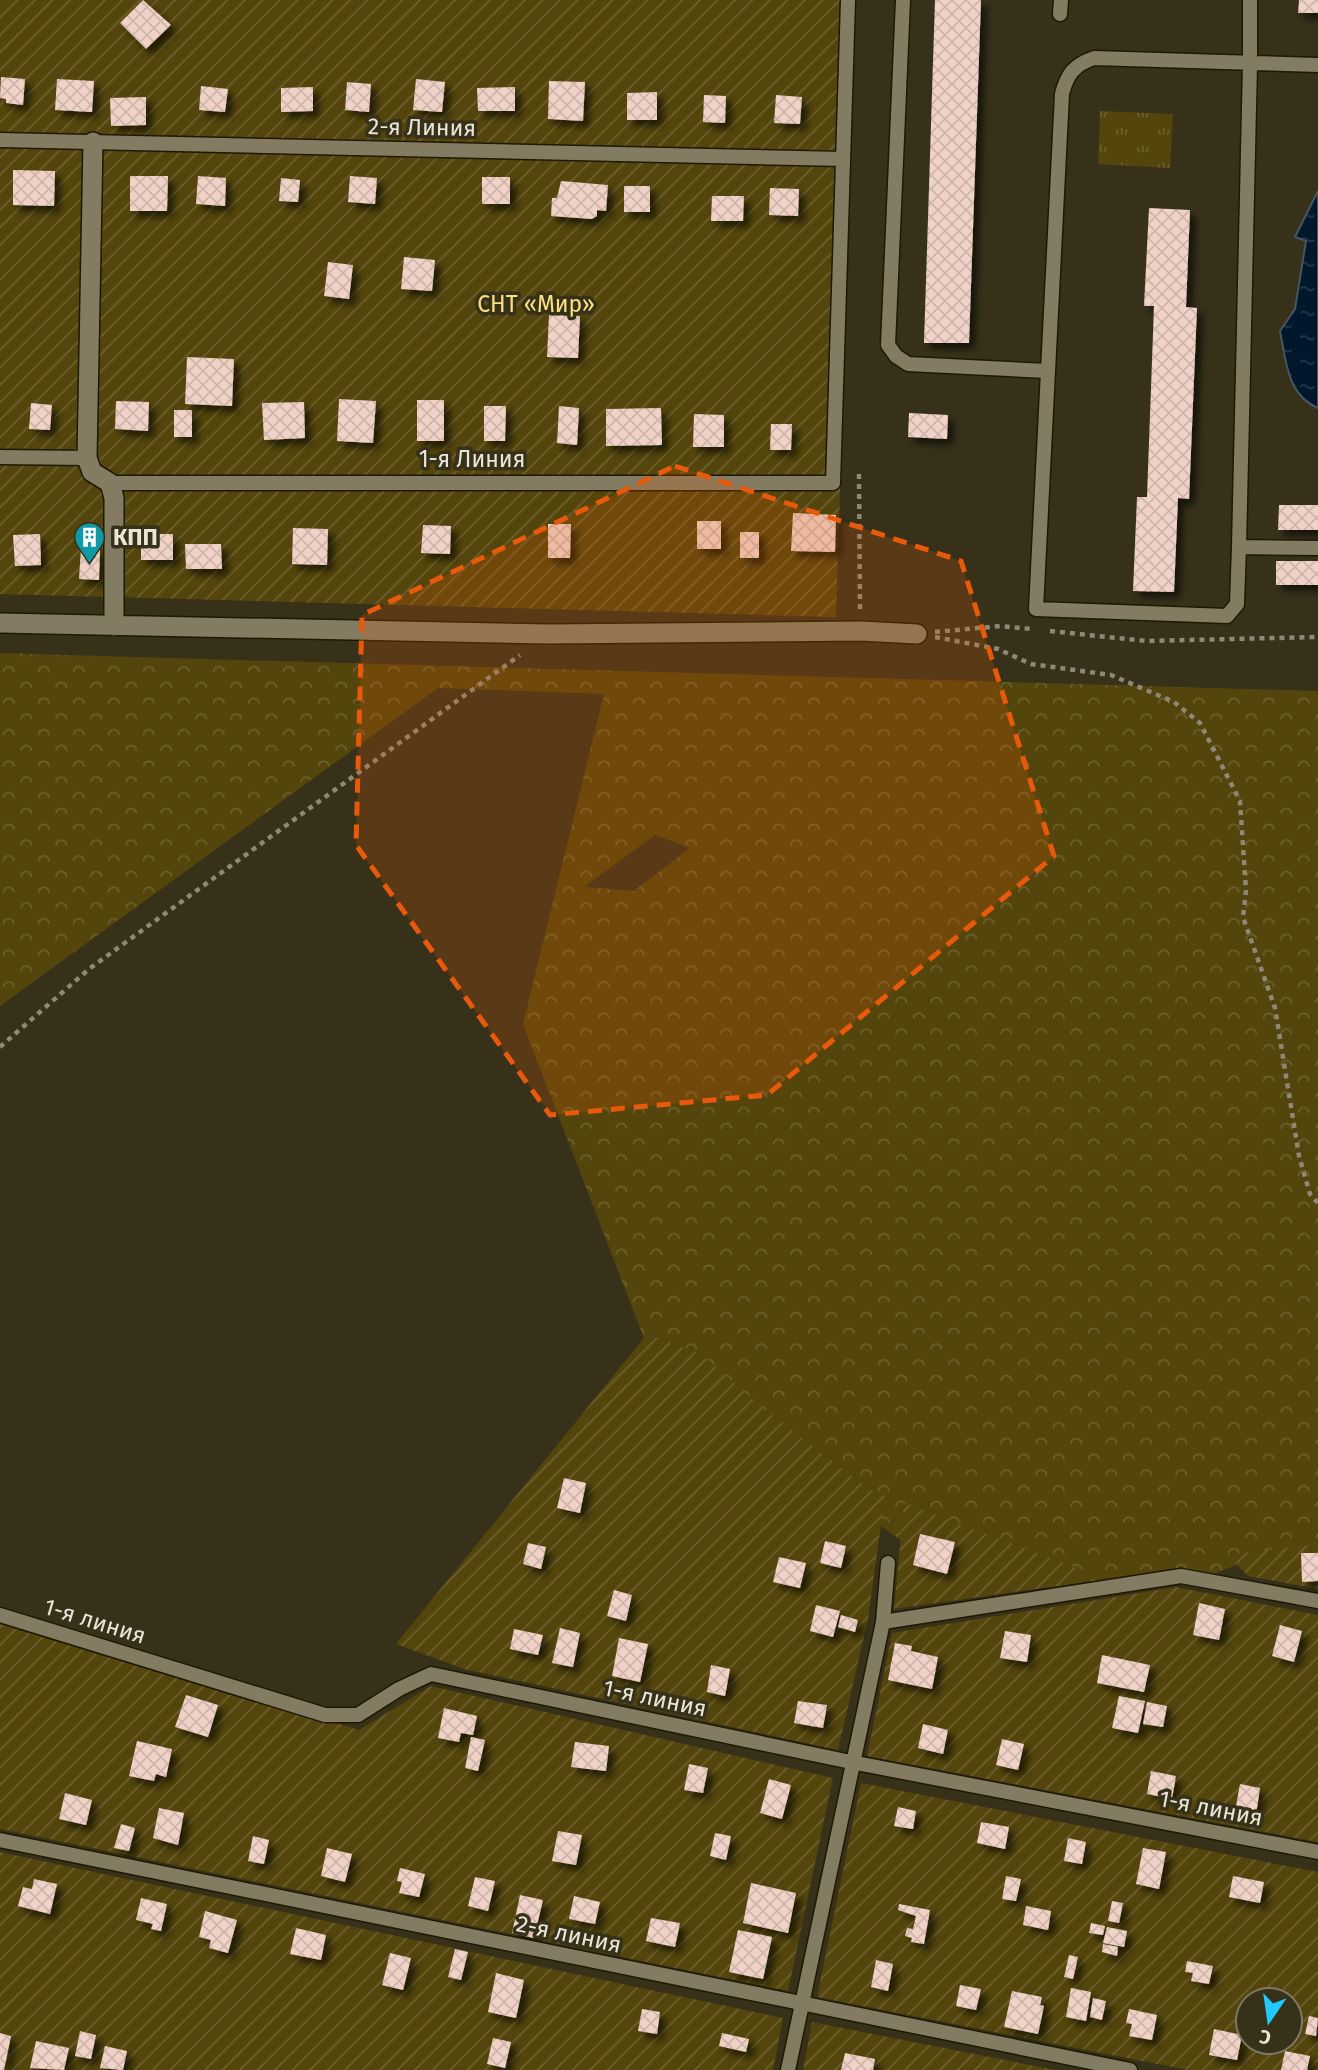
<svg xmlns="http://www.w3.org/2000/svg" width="1318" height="2070" viewBox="0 0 1318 2070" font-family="'Fira Sans',sans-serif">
	<defs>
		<pattern id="forest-crowns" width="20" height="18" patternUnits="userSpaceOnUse" patternTransform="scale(1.75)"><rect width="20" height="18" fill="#53450b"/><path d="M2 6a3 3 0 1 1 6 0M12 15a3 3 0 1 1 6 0" fill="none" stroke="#6c602e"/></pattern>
		<pattern id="park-tufts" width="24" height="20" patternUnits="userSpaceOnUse" patternTransform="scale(1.75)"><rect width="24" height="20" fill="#53450b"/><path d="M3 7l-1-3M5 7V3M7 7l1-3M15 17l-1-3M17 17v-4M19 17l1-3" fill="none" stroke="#6c602e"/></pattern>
		<pattern id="garden-furrows" width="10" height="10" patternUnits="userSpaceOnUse" patternTransform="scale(1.75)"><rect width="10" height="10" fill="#53450b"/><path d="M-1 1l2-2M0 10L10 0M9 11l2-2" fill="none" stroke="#6c602e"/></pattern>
		<pattern id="water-ripples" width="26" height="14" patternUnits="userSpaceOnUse" patternTransform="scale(1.75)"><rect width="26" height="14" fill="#00172c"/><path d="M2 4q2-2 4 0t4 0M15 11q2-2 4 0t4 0" fill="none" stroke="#25394a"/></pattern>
		<pattern id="building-cross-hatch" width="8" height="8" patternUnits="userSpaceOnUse" patternTransform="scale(1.75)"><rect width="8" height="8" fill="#f0d2c7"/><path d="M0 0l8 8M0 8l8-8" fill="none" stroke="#ceb6ac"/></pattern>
		<filter id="shadow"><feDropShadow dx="6" dy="6" stdDeviation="3.5" flood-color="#0009"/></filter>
	</defs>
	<rect width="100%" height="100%" fill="#37311a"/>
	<!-- forest -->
	<path fill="url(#forest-crowns)" fill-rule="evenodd" d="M0,653L1318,691V1544L1295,1555L1271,1552L1205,1577L1065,1599L1036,1579L905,1543L857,1509L645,1341L523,1024L604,694L438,688L0,1006ZM655,835L690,848L634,891L584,887Z"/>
	<!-- park -->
	<path fill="url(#park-tufts)" d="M1100,111L1173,114L1170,168L1098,164Z"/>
	<!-- garden -->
	<path fill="url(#garden-furrows)" fill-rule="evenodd" d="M0,0H856L836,617L0,594Z
		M647,1334L701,1354L764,1409L870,1490L885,1496L868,1619L838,1750L464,1669L396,1644Z
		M904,1503L1085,1571L1072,1584L894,1609Z
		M1318,1544V1589L1248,1576L1227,1555Z
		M1176,1587L1318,1615V1842L867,1756L892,1633Z
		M0,1620L359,1730L431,1686L833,1778L788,1991L0,1829Z
		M861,1783L1318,1872V2070H1188L817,1997ZM1248,2000H1290V2042H1248Z
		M0,1852L783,2018L773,2070H0Z
		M812,2022L1056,2070H803Z"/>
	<!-- water -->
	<path fill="url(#water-ripples)" stroke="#465560" stroke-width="2" d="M1318,191V408C1287,395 1286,361 1280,331L1295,309L1306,241L1295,237Z"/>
	<!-- building -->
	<path fill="url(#building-cross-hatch)" filter="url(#shadow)" d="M143,0L171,25L146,49L120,23Z
		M935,0H981L969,343H924Z
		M1299,0H1318V13H1298Z
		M1,77L25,79L23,105L6,103V99L0,98Z
		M57,79L94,81L92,112L55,110Z
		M416,79L445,82L442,112L413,110Z
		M549,81L585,82L583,121L548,119Z
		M347,82L371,84L369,112L345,110Z
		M201,86L228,89L225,112L199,110Z
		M313,87V111L281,112V88Z
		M515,87V111H478L477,88Z
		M657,92V120H627V93Z
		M704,95L726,96L725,123L703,122Z
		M776,95L802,97L800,124L774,123Z
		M146,97V125L111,126L110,98Z
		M13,170L55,171L54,206L13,205Z
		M130,176H168L167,211H130Z
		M198,176L226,178L225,206L196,204Z
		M350,176L377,178L375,204L348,202Z
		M482,177H510V204H482Z
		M281,178L300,180L298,202L279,201Z
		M561,181L608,185L606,211L597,210V216L592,219L551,216L552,198H557Z
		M624,186H650V212H624Z
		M770,188L799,189L798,216L769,215Z
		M712,196H744L743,221H711Z
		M1149,208L1190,210L1186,307L1197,308L1189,499L1178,498L1174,592L1133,591L1137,497H1147L1154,306H1144Z
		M404,257L435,260L432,291L401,289Z
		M328,262L353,265L349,299L324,296Z
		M549,315L580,316L578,358L547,357Z
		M187,357L234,359L232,406L185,404Z
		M339,399L376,401L373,443L337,441Z
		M417,400H444V441H417Z
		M116,401L149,402L148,431L115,429Z
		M304,402L305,438L264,440L262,403Z
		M31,403L52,405L50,430L29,429Z
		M484,406H506L505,441H484Z
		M559,406L579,408L577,445L557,443Z
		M661,408L662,445L606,446V409Z
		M174,410H192V437H174Z
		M909,413L948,415L947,439L908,437Z
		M694,414L724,415V447H693Z
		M771,424H792L791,450H770Z
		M1279,505H1318V530H1278Z
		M793,513L836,515L835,552L791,551Z
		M697,521H721V549H697Z
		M548,524H571L570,558H548Z
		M423,525L451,526L450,554L421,553Z
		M293,528L328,529L327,565L292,564Z
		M740,532H759V558H740Z
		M40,534L41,565L15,566L13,535Z
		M141,534H173V560H141Z
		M185,544H221L222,569H186Z
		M81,548L100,549L99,580L79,579Z
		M1276,561H1318V585H1276Z
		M564,1478L586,1483L580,1513L557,1508Z
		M920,1534L955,1542L947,1574L913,1565Z
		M825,1541L846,1546L841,1568L820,1563Z
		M528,1543L546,1547L541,1569L523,1564Z
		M1301,1553H1318V1581L1302,1582Z
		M779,1557L806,1563L800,1588L773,1582Z
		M614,1590L632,1595L626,1621L607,1616Z
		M1199,1603L1225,1609L1219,1640L1193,1635Z
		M816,1605L840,1611L833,1637L810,1631Z
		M841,1615L858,1620L855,1632L838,1627Z
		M1280,1625L1302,1631L1294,1662L1272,1656Z
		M560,1628L580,1633L573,1667L552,1663Z
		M514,1629L543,1635L538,1655L510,1649Z
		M1005,1631L1031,1635L1027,1662L1000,1658Z
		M619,1638L648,1644L640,1682L612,1676Z
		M895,1643L912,1646L911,1651L938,1657L932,1689L888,1680Z
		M1102,1655L1150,1665L1144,1692L1097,1683Z
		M711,1665L730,1669L725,1696L707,1692Z
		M186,1695L218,1705L208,1737L175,1727Z
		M1119,1696L1145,1701L1138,1733L1112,1728Z
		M798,1701L827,1705L823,1728L794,1723Z
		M1147,1702L1167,1706L1163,1727L1143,1724Z
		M444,1708L477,1716L473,1735L461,1733L459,1742L438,1738Z
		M923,1724L948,1730L943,1754L918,1748Z
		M471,1737L485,1740L478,1771L465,1768Z
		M1002,1739L1024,1744L1018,1770L996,1765Z
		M137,1741L172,1749L166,1777L156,1774L154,1781L129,1776Z
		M575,1742L609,1746L606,1771L571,1767Z
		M689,1764L708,1768L703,1793L684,1790Z
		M1151,1771L1176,1776L1172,1799L1147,1794Z
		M769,1779L791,1785L782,1819L760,1813Z
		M1240,1784L1260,1788L1256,1815L1235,1811Z
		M65,1793L92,1800L86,1825L59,1819Z
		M898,1807L916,1811L913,1829L894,1826Z
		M159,1808L184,1813L178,1845L153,1838Z
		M981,1822L1009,1827L1005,1849L977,1843Z
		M121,1824L135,1828L129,1851L114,1848Z
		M558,1831L582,1835L576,1865L552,1861Z
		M715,1833L731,1836L726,1860L710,1856Z
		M253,1836L269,1840L264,1864L248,1861Z
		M1068,1838L1086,1842L1082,1864L1064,1861Z
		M327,1848L352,1854L345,1882L321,1876Z
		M1143,1848L1166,1852L1159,1889L1136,1884Z
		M400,1868L425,1874L419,1897L399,1893L402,1882L397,1881Z
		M1006,1876L1021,1879L1016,1901L1002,1899Z
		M1233,1876L1264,1882L1260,1903L1229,1897Z
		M475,1877L495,1881L488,1911L468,1906Z
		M34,1879L57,1884L50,1914L18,1906L23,1887L32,1889Z
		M751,1883L796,1893L788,1933L743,1923Z
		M520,1895L543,1900L534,1938L512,1933Z
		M574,1896L600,1902L595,1924L569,1919Z
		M141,1898L167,1904L161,1931L151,1929L153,1924L136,1920Z
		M1112,1901L1123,1903L1119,1923L1108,1921Z
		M899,1904L930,1910L924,1944L911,1942L912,1938L905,1936L907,1928L913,1929L916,1916L898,1910Z
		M1026,1906L1051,1911L1048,1930L1023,1925Z
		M205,1911L237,1920L228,1953L209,1948L211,1940L199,1937Z
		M651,1918L680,1923L675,1947L646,1941Z
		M1091,1923L1105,1926L1103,1935L1089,1933Z
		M1107,1927L1127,1931L1124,1947L1103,1943Z
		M296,1928L326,1935L321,1960L290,1954Z
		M738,1930L772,1937L763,1979L729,1972Z
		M1103,1944L1118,1947L1117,1956L1102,1952Z
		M455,1949L468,1952L461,1980L448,1977Z
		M390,1953L411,1958L403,1990L382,1985Z
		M1069,1955L1078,1957L1073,1979L1064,1977Z
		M876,1960L893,1964L888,1991L871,1987Z
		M1187,1961L1213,1966L1209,1984L1191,1981L1193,1973L1185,1972Z
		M496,1973L524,1980L516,2018L488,2012Z
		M960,1985L981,1989L976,2010L956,2006Z
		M1071,1988L1091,1992L1086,2021L1066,2017Z
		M1012,1991L1042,1997L1040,2005L1044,2006L1038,2034L1004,2027Z
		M1093,1998L1106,2001L1102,2020L1090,2017Z
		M642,2009L660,2012L657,2034L638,2031Z
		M1129,2009L1157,2015L1152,2040L1129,2036L1132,2024L1126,2023Z
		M1309,2016L1318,2018L1316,2036L1305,2034Z
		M1214,2029L1242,2035L1237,2060L1209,2055Z
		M80,2031L96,2035L91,2059L75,2056Z
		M0,2033L11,2036L4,2070H0Z
		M722,2033L749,2039L746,2052L719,2046Z
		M493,2038L511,2042L505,2068L487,2064Z
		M36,2041L69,2048L64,2070L30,2068Z
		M105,2046L127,2051L123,2070L100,2068Z
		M1285,2051L1310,2056L1307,2070H1281Z
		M845,2053L875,2059L873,2070H841Z"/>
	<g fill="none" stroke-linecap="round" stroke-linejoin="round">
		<defs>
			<path id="service" d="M903,0L888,345L896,356L908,364L1048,371
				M1250,0V64L1239,547L1237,604L1227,616L1036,609L1062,94C1067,74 1074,65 1094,58L1318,65
				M1060,14L1061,0
				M0,140L843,159
				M0,457L87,458
				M110,483H833L848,0
				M1239,547L1318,548
				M0,1615L325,1715H358L399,1689L431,1674L851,1762L1318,1852
				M883,1622L1181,1576L1318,1601
				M0,1840L1130,2070
				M788,2070L883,1622L888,1563"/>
			<path id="minor" d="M93,142L87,458L92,472L110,483L114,498V626
				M0,623L549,634L861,631L917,634"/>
		</defs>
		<!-- service casing -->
		<use href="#service" stroke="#1e1904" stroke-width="17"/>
		<!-- minor casing -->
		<use href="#minor" stroke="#1e1904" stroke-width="22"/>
		<!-- path -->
		<path stroke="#8d8976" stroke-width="4.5" stroke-dasharray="5 5" stroke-linecap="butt" d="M859,474L860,612
			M1050,631L1146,641L1318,637
			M935,632L1000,626L1031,629
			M935,637L998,649L1031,664L1111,675L1174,702L1200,723L1240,801L1246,891L1243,917L1275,1008L1299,1156L1310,1194L1318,1203
			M0,1047L89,969L520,655"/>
		<!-- service -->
		<use href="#service" stroke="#837c63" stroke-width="14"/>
		<!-- minor -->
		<use href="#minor" stroke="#837c63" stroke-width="19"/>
	</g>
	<!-- marked area -->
	<path fill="#e8590c" fill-opacity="0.2" stroke="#e8590c" stroke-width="5" stroke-dasharray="14 9" stroke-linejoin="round" d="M675,466L961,561L1054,856L767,1095L550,1115L356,845L362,615Z"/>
	<!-- icons -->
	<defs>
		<symbol id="building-pin" viewBox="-11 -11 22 30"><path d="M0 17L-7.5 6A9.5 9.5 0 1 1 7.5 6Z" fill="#0f9aa8" stroke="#37311a"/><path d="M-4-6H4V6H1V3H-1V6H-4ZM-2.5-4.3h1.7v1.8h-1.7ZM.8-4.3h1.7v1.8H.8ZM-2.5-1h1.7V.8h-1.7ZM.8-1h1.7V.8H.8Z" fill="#fff"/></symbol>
	</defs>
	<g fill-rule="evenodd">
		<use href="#building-pin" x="72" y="520" width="35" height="47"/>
	</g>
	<g text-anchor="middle" stroke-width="7" stroke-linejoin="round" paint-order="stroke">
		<!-- street labels -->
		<g font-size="23" fill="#e9e6d8" stroke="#37311a">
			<text transform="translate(422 127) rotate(1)" y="8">2-я Линия</text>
			<text x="472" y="467">1-я Линия</text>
			<text transform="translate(95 1621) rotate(17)" y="8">1-я линия</text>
			<text transform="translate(655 1698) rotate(12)" y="8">1-я линия</text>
			<text transform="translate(1211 1808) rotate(11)" y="8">1-я линия</text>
			<text transform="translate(569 1934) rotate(12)" y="8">2-я линия</text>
		</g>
		<!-- park labels -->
		<g font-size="23" fill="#fae180" stroke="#37311a">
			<text x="536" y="312">СНТ «Мир»</text>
		</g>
		<!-- poi labels -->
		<g font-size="23" font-weight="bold" fill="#e9e6d8" stroke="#37311a" text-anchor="start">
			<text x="113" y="545">КПП</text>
		</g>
	</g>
	<!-- north arrow -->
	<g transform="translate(1269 2021) rotate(193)"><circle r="33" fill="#37311a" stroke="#7e7966" stroke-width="2"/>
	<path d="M0-5L12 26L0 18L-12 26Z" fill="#22c9fd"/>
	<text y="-10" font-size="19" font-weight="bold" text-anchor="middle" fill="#e9e6d8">С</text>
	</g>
</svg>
